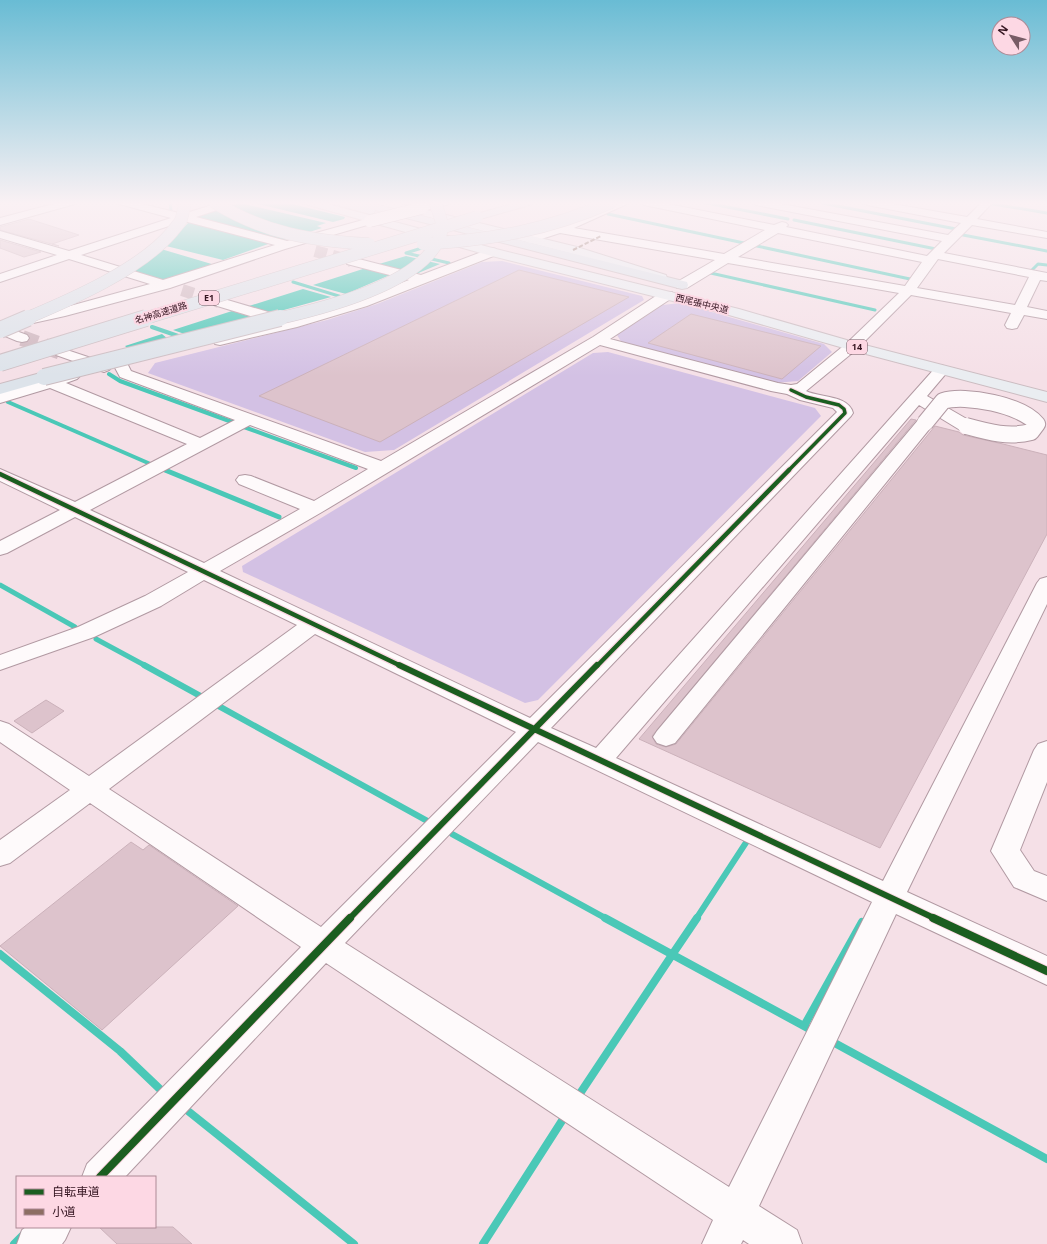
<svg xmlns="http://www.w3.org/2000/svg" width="1047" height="1244" viewBox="0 0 1047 1244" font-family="'Noto Sans','Noto Sans JP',sans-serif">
	<rect width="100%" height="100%" fill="#f5e0e7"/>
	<!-- green -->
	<path fill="#d3c1e4" d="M502,261L642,296L644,300L394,450L365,452L148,373L155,363L327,320L377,304L482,262Z
		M680,303L824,344L832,352L798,381L775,383L622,343L617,335L663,305Z
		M608,352L815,408L821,416L538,700L525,703L243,572L242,566L593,353Z"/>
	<!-- water -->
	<path fill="#4ac8b7" d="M236,202L326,223L317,226L322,228L284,240L192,217Z
		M250,202H284L345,217L344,219L333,222Z
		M189,222L271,243L223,260L166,246Z
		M161,249L215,265L159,281L128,272Z
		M406,256L440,264L416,274L379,264Z
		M366,268L390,275L346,294L313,285Z
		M303,289L331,297L273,313L249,306Z
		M232,311L261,320L202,340L173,330Z
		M162,334L175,345L135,355L125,346Z"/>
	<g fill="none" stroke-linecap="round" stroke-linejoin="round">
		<!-- stream-far4 -->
		<path stroke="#4ac8b7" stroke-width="3" d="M170,202L171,211
			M702,202L788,219
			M812,202H815
			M822,203L956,229
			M993,204L1047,213
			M608,214L744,243
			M794,220L936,249
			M963,235L1047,251
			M752,245L910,279
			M425,247L406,253L449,263
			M706,272L875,310
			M1030,272L1038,264L1047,265
			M293,282L342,297"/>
		<!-- stream-far3 -->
		<path stroke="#4ac8b7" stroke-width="4" d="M152,327L184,338
			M109,374L120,381L232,422
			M8,402L155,466
			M244,427L356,468
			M161,468L168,471"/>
		<!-- stream-far2 -->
		<path stroke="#4ac8b7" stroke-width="5" d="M165,470L279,517
			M0,585L75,627
			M96,639L146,666"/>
		<!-- stream-far1 -->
		<path stroke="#4ac8b7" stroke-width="6" d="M144,665L204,698
			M215,704L431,823
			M452,834L607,919
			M696,919L749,838"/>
		<!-- stream -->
		<path stroke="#4ac8b7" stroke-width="8" d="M605,918L813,1031
			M674,952L697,918
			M0,954L120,1051L164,1093
			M804,1026L862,922
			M831,1041L1047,1159
			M577,1098L672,955
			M183,1107L354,1244
			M14,1244L31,1227
			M483,1244L565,1116"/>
	</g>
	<!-- building -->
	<path fill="#ddc3cc" stroke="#cbb1ba" d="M29,219L79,235L52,244L59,246L0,230V227Z
		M0,240L41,252L24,257L0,248Z
		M519,270L629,297L380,442L259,396Z
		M691,314L821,346L782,379L648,343Z
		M911,419L916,420L652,736L656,744L666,747L676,744L935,426L959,432L963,435L972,437L1003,444L1047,455V534L880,848L639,739Z
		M46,700L64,711L32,733L14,721Z
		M131,842L143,850L149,845L238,906L102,1030L0,946Z
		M99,1227H173L192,1244H117Z"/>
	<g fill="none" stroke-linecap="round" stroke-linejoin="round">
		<!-- minor-tunnel-far1 -->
		<path stroke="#cfb7bf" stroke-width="12" stroke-dasharray="12 6" stroke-linecap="butt" d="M315,251L351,261
			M182,290L219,302"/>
		<!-- minor-tunnel -->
		<path stroke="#cfb7bf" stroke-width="16" stroke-dasharray="16 8" stroke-linecap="butt" d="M22,338L61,352"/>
		<defs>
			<path id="minor" d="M61,202H76L75,204L0,225V218Z
				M118,202H134L183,214L222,202H236L235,204L196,217L287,241L370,218L374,219L376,221L374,223L285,249L170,288L65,316L15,327L10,326L8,323L10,320L59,309L150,284L69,259L0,282V274L57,255L0,238V231L69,251L171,218L119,204ZM184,221L275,245L163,280L81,255Z
				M435,202H451L450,204L422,211L417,208L418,206Z
				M615,202H628L627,204L574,228L724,254L765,230L644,205L639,202H658L774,225L782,222L786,223L788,225L786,227L927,256L942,241L756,205L751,202H771L948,235L961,223L867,205L862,202H882L967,217L982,202H993L977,219L1047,232V238L972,225L944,253L1047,273V281L1040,280L1027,307L1047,311V319L1024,315L1017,328L1012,329L1007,328L1005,325L1011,313L911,295L857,349L806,391C820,398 849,395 853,413L851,416L551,728L596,748L936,367L941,365L946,367L949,370L927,396L972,422L974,426L972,430L966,431L960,430L919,405L616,758L883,881L1037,583L1040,579L1047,577V604L907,892L1047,956V985L896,914L759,1206L797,1230L802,1244H749L743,1240L741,1244H702L713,1220L326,963L125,1177H82L87,1164L301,947L90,803L10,863L0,866V840L70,790L0,742V721L9,724L89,776L297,625L204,580L161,606L94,637L0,670V655L78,627L145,596L188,572L75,517L7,553L0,555V541L60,510L0,481V469L75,502L187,444L50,388L0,403V393L72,371L77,373L80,376L77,379L66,383L200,438L235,420L120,377L113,364L116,361L121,359L126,361L131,371L381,461L593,337L662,292H672L674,295L672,298L610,339L778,383L791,385L797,384L847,343L899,293L728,263L687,288H677L676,285L677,282L715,260L560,233L529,243L525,241L523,239L525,237L574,221ZM778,233L922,262L905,286L738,257ZM938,259L1029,277L1015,305L917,288ZM600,345L771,391L787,394L800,400L833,408L837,412L530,718L220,571L322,512ZM250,425L368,469L314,501L251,476L245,475L239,476L236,480L239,484L300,509L204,563L90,510ZM315,634L516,732L321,927L109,789ZM538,742L872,902L729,1187L345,943Z
				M492,248L496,249L498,252L496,255L367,306L297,327L220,345L215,344L213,341L215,338L276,324L214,305L212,302L214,299H224L292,319L357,300L409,280L347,264L345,261L347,258L351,257L421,275Z
				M0,325L27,335L29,338L27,341L22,342L17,341L0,334Z
				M61,348L109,364L112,367L109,370L104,372L56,355L54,352L56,349Z
				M925,418L931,419L933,423L931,427L675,743L666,746L657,743L653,737L657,731L919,419Z
				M1047,741V782L1020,850L1034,871L1047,876V901L1014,887L991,851L1034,750L1038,744Z
				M26,1227H71L65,1240L62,1244H17L22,1230Z"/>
			<path id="major" d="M304,202H320L496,249L739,309L857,343L1047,392V402L847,349L729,315L488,255L305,204Z
				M377,202H393L577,247L666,275L667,278L666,281H656L569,253L378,204Z"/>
			<path id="highway" d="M332,202H367L687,282L688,285L687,288L682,289L375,210L374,213L370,214L333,204Z
				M519,202H534L533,204L477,220L471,217L473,215Z
				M44,372L49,374L52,377L49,380L0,394V384Z"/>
		</defs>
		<!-- minor casing -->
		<use href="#minor" stroke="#b199a2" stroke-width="2"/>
		<!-- major casing -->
		<use href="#major" stroke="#cbbcc1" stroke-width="2"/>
		<!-- highway casing -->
		<use href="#highway" stroke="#cbbcc1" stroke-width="2"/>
		<!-- minor -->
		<use href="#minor" fill="#fefafb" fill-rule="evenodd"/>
		<!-- major -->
		<use href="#major" fill="#eaedf1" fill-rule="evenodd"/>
		<!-- highway -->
		<use href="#highway" fill="#dde3ea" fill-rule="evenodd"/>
		<defs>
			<path id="minor-bridge-far1" d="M370,221L422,208"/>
			<path id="minor-bridge" d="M925,423L943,401C965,394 1022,405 1037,424L1031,432C1009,438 988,432 966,426"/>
			<path id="highway-bridge-far1" d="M214,202C263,233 312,241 369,244
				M423,244C492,240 548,230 612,202
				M25,319C70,300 140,270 172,232C175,228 179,224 181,220C183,214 184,208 185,202
				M143,319L477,217
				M276,319C321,309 433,282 442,229C443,221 437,209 435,202"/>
			<path id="highway-bridge" d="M0,330L28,318
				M0,363L146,318
				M44,377L280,318"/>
		</defs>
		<!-- minor-bridge-far1 casing -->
		<use href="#minor-bridge-far1" stroke="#b199a2" stroke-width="13" stroke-linecap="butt"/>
		<!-- minor-bridge casing -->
		<use href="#minor-bridge" stroke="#b199a2" stroke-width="18" stroke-linecap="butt"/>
		<!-- highway-bridge-far1 casing -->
		<use href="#highway-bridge-far1" stroke="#cbbcc1" stroke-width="13" stroke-linecap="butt"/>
		<!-- highway-bridge casing -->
		<use href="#highway-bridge" stroke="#cbbcc1" stroke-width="18" stroke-linecap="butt"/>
		<!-- minor-bridge-far1 -->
		<use href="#minor-bridge-far1" stroke="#fefafb" stroke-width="12"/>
		<!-- minor-bridge -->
		<use href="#minor-bridge" stroke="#fefafb" stroke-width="16"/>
		<!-- highway-bridge-far1 -->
		<use href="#highway-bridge-far1" stroke="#dde3ea" stroke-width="12"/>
		<!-- highway-bridge -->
		<use href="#highway-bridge" stroke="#dde3ea" stroke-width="16"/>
		<!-- quiet -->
		<path stroke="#8d6e63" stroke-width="2" stroke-dasharray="4.5 2" stroke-linecap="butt" d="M573,250L601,236"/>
		<defs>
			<path id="cycleway-far3" d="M788,471L845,413L844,409L839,405L806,397L791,390"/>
			<path id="cycleway-far2" d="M0,474L401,666
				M597,666L789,470"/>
			<path id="cycleway-far1" d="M399,665L936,919
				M349,919L597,665"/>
			<path id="cycleway" d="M933,918L1047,971
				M100,1177L350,918"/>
		</defs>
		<!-- cycleway-far3 casing -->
		<use href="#cycleway-far3" stroke="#fdd8e4" stroke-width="5.5"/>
		<!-- cycleway-far2 casing -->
		<use href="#cycleway-far2" stroke="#fdd8e4" stroke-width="7"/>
		<!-- cycleway-far1 casing -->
		<use href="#cycleway-far1" stroke="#fdd8e4" stroke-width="8"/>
		<!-- cycleway casing -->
		<use href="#cycleway" stroke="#fdd8e4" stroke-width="10"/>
		<!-- cycleway-far3 -->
		<use href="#cycleway-far3" stroke="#1b5e20" stroke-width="3.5"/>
		<!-- cycleway-far2 -->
		<use href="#cycleway-far2" stroke="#1b5e20" stroke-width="4.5"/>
		<!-- cycleway-far1 -->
		<use href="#cycleway-far1" stroke="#1b5e20" stroke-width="6"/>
		<!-- cycleway -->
		<use href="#cycleway" stroke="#1b5e20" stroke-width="8"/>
	</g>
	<!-- sky -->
	<linearGradient id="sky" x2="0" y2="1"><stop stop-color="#69bcd4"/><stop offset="0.54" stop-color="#faf1f4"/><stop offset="1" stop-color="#faf1f4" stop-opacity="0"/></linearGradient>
	<rect width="1047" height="376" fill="url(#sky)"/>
	<g text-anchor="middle" stroke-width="4" stroke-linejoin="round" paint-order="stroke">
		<!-- shield labels -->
		<g fill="#fdd8e4" stroke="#71505c" stroke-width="1">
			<rect x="199" y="291" width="20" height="14" rx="3"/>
			<rect x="847" y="340" width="20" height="14" rx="3"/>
		</g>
		<g font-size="9" font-weight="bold" fill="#351521">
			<text x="209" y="301">E1</text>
			<text x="857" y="350">14</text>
		</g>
		<!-- far-street labels -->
		<g font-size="9" fill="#351521" stroke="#fdd8e4">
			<text transform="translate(702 304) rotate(14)" y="3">西尾張中央道</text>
			<text transform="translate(161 313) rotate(-17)" y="3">名神高速道路</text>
		</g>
	</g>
	<!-- legend -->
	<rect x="16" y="1176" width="140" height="52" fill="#fdd8e4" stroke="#ad8a96"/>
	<rect x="24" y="1189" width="20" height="6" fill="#1b5e20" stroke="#ad8a96"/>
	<text x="52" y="1196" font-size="12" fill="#351521">自転車道</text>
	<rect x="24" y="1209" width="20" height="6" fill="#8d6e63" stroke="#ad8a96"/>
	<text x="52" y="1216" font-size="12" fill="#351521">小道</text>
	<!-- north arrow -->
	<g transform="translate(1011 36) rotate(306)"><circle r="19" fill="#fdd8e4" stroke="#ad8a96"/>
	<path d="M0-3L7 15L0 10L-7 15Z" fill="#785c66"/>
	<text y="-6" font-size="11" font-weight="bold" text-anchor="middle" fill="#351521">N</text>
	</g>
</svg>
